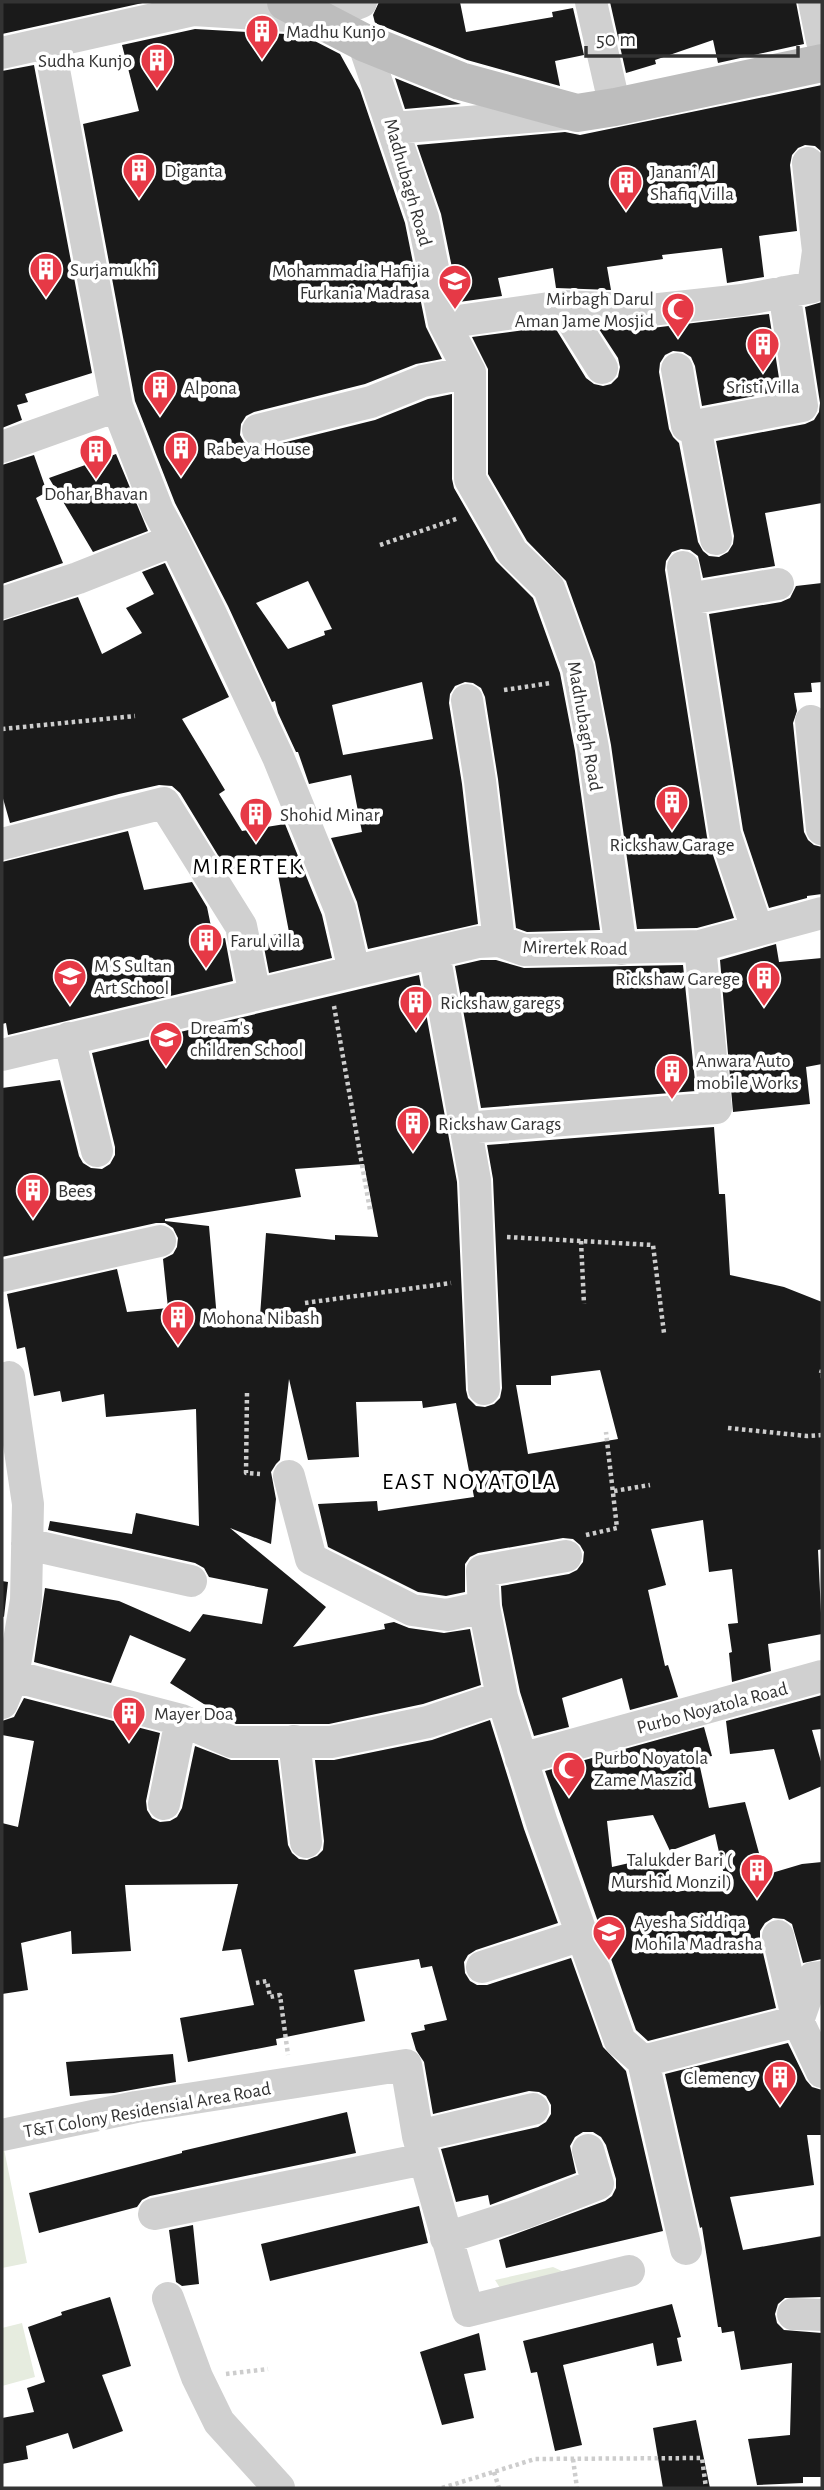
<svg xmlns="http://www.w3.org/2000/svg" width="824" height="2490" viewBox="0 0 824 2490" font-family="'Alegreya Sans',sans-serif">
	<rect width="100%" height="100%" fill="#fff"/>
	<!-- green -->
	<path fill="#e6ecdf" d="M2,2139L27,2263L2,2268Z
		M553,2267L575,2277L502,2291L495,2280Z
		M22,2323L35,2377L2,2386V2328Z"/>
	<!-- building -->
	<path fill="#1a1a1a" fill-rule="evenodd" d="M2,2H147L2,34Z
		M379,2H460L466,32L553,17L552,12L573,8L584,55L555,61L560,86L467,60L375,23L373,15Z
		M610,2H796L804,44L718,63L713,40L655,60L656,64L626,73Z
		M195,29L303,35L340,54L360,90L405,223L426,327L442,359L416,364L365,384L254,412L246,416L241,424L240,435L244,442L252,447L262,448L375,420L428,399L452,394V479L454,488L496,561L533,598L560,673L575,751L600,930L527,932L516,928L498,779L485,697L481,688L473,683L465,682L455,686L450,694L449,703L462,784L478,924L368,949L357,902L331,838L362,832L351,775L309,784L298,752H296L278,713L275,701L272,702L228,606L175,503L135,401L83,124L139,111L122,45ZM308,581L332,629L324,631L325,635L288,649L256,603ZM422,682L433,739L343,755L332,705Z
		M34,65L92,373L25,394L28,402L17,405L22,420L2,428V71Z
		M395,78L452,101L461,104L405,109Z
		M822,85V152L815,146L805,145L798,148L792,155L790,165L797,231L759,236L764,277L727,283L722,248L662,255L663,259L607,267L611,290L556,288L553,268L498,278L502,296L459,302L441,214L417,145L565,132L580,135Z
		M822,302V503L765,513L775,566L703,578L698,556L690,550L681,549L672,552L666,561L665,570L707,837L734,918L697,928L637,929L611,745L595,662L566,581L527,541L488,474V369L472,337L554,326L586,378L594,384L603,386L611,384L618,377L620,367L618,358L597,326L652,328L769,314L781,391L702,406L695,366L691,357L683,352L673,351L665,355L660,363L659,372L669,429L673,437L679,443L698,542L703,551L709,556L719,557L728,552L733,544L734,536L716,441L805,424L814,420L819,412L820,403L805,307Z
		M116,454L148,531L93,552L49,478Z
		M34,455L47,492L36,498L63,563L2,584V465Z
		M165,563L229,697L182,719L225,790L219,794L242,831L285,824L322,915L332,958L269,973L262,937L289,932L275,859L227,870L180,793L172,786L159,785L119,794L10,823L2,795V621L78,597L102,654L142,633L126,608L154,594L142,572Z
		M822,583V682L811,683L812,692L794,693L797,711L793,723L804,832L808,840L814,845L822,847V894L807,896V898L769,908L743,830L709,614L781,602L790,598L796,586Z
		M128,831L144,890L192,882L207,907L214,941L225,938L233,981L8,1035L6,1023L2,1024V862Z
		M776,944L779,962L822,958V1064L806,1067L810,1104L733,1112L720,960Z
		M481,960H496L524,968L683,965L696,1091L481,1108L455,966Z
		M419,975L457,1182L466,1390L468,1398L476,1406L485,1407L494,1404L500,1398L502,1388L493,1179L487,1145L714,1127L719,1194H725L730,1275L784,1287L822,1302V1549L818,1550L822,1634L768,1644L771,1671L732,1682L729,1653L732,1652L728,1624L738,1623L732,1569L709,1572L703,1520L651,1529L666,1585L648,1590L665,1666L668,1665L678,1697L630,1710L622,1678L562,1698L569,1727L534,1736L520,1692L502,1605L501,1586L569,1574L577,1570L583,1562L584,1552L580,1545L573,1539L563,1538L478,1553L470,1557L465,1564V1592L446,1596L418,1592L328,1547L318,1504L377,1501L378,1511L474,1497L456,1403L423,1408L422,1401L356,1402L359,1457L308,1460L289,1379L280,1460L276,1464L271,1472L276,1499L271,1544L230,1528L326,1607L293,1647L385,1629L384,1624L394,1622L409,1628L444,1633L470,1629L481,1685L423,1704L329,1724H236L170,1683L186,1659L130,1635L111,1683L34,1662L45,1588L119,1601L190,1632L203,1614L262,1624L268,1589L209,1577L204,1568L195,1563L48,1530L50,1521L132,1534L136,1513L199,1526L196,1409L106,1417L104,1394L62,1402L60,1391L34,1396L25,1347L17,1349L7,1294L117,1269L127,1312L168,1308L163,1259L173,1254L177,1247L178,1238L173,1228L165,1223H156L2,1257V1088L60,1080L79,1156L83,1163L91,1168L102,1169L110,1164L115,1155V1147L92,1053ZM364,1164L378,1237L335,1235V1240L266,1233L260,1316L217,1319L209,1226L165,1221V1219L301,1197L295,1169ZM600,1370L618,1439L528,1454L516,1385H551V1376Z
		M2,1581L8,1582L4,1617L2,1616Z
		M822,1695V1729L812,1730L822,1765V1786L789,1800L774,1749L730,1754L726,1721Z
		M24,1698L160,1733L146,1801L147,1810L152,1818L160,1822L170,1821L177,1817L182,1808L195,1746L231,1760H278L288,1845L292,1853L299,1859L307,1860L317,1856L323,1850L324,1841L315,1760H334L432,1740L490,1720L524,1829L558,1923L476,1950L468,1955L464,1962L465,1973L470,1981L477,1985H487L571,1958L603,2047L626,2071L663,2231L506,2268L499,2240L605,2201L612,2196L616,2188V2179L606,2145L601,2137L593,2132H583L575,2137L570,2146L576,2173L490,2205L488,2195L456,2202L441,2149L538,2127L546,2122L551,2114V2105L546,2096L539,2092L529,2091L433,2114L424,2062L416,2050L411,2033L425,2030L424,2025L447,2020L432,1966L421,1968L419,1959L354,1970L365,2021L276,2039L277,2045L188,2062L180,2018L254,2005L241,1949L222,1951L238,1884L125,1885L131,1951L72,1954L71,1931L21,1943L28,1990L2,1994V1823L18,1827L34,1741L2,1735V1721L14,1717Z
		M704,1727L712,1756L698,1758L709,1808L745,1802L765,1875L802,1864L822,1862V1959L803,1963L792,1924L784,1919L773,1918L765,1923L760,1931V1940L776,2008L648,2041L636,2030L545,1771ZM653,1815L670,1851L715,1834L726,1884L676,1892L664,1855L612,1867L607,1821Z
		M788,2043L806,2080L812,2087L822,2090V2135H807L814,2185L730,2197L743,2250L822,2236V2297L785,2298L778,2304L775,2314L777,2323L784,2330L822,2333V2477H803V2483L757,2485L748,2439L790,2435L792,2363L741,2370L734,2331L722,2333L721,2327H718L702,2227L700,2228L665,2074Z
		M173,2054L176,2082L114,2093L70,2096L66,2062Z
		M347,2112L356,2153L150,2196L142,2200L137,2207L39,2233L29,2193L182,2153V2151Z
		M419,2206L428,2243L270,2281L261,2244Z
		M193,2225L199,2284L182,2286L176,2282L169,2230Z
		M110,2297L131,2366L102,2375L123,2431L73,2449L68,2433L26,2446L28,2459L2,2464V2418L34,2412L27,2388L45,2382L28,2327L62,2315L61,2312Z
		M672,2304L681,2337L677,2338L682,2361L657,2366L653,2343L563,2365L582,2445L555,2451L537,2372L531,2373L523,2341Z
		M479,2333L486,2370L464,2374L474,2418L442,2425L420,2352Z
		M696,2420L710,2488H663L653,2428Z"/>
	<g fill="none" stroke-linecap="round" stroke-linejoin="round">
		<!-- path -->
		<path stroke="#cdcdcd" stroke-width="4.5" stroke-dasharray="3.5 3.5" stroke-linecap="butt" d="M380,545L459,518
			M504,690L551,683
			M2,729L135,716
			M334,1006L370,1210
			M507,1237L653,1245L664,1333
			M581,1241L584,1304
			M305,1303L451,1283
			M822,1370L820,1376H822
			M247,1393L246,1473L260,1474
			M728,1428L807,1436L822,1435
			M614,1491L650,1485
			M586,1535L617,1528L606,1432
			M256,1983L267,1981L270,1997L280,1995L288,2055
			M226,2374L268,2369
			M573,2459L577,2488
			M494,2472L499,2488
			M442,2488L535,2459L702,2458L706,2488"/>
		<!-- street -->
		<path stroke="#d0d0d0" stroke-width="32" d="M591,2L615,107
			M814,2L822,41
			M363,42L423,218L444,323L470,372V479L512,552L549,588L578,668L593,748L621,949
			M2,53L194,10L320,18L361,2
			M394,128L564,114
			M563,306L602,368
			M444,323L563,306L650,310L742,300L813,287L818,251L808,163
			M677,369L687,426H695L716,539
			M695,426L802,406L784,292
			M258,430L371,402L423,381L470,372
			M2,447L117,406
			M174,540L211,614L278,757L340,909L354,971
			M683,567L725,834L757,929
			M688,599L778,584
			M2,603L78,578L174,540L158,511L117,406L49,43
			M467,700L480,781L499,941
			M811,721L822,829
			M2,844L164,803L241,926L255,995
			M434,953L475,1180L484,1389
			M69,1038L97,1151
			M2,1055L478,942L499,941L524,950L700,946L822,913
			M465,1128L716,1108L700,946
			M2,1276L160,1241
			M9,1377L28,1504L26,1600L13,1676L181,1720L232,1742H331L428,1722L502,1697L542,1823L620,2041L643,2061L686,2249
			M289,1476L311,1559L412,1610L447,1615L484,1607L482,1571L566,1556
			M27,1544L191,1581
			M484,1607L502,1697
			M2,1675L13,1676L2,1703
			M294,1741L306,1842
			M521,1759L822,1676
			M164,1804L181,1720
			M778,1936L798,2021L822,2072
			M482,1967L582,1935
			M643,2061L798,2021L813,1978L822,1977
			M2,2135L136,2107L406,2065L418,2136L468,2311L629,2271
			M418,2136L533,2109
			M154,2214L424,2159
			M446,2238L524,2213L598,2184L588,2150
			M168,2298L197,2377L219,2422L279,2488
			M793,2314L822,2315"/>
		<!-- secondary -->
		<path stroke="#bdbdbd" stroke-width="38" d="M286,2L363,42L460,81L577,113L615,107L822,63"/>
	</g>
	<!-- icons -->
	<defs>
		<symbol id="building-pin" viewBox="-11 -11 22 30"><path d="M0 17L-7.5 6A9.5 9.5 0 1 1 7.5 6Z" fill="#e63946" stroke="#fff"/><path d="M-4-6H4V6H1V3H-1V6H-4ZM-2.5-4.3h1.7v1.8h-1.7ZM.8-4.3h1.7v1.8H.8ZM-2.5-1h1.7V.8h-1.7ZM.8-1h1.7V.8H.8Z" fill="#fff"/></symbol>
		<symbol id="school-pin" viewBox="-11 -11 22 30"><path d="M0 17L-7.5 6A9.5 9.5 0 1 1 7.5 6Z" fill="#e63946" stroke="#fff"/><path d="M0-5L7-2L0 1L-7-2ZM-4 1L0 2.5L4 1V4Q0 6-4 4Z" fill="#fff"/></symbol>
		<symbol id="mosque-pin" viewBox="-11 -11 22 30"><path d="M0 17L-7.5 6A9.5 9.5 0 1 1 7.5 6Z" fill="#e63946" stroke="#fff"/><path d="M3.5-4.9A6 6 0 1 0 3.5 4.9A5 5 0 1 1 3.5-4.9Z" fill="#fff"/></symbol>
	</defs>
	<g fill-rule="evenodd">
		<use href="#building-pin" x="243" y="12" width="38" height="52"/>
		<use href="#building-pin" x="138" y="41" width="38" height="52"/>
		<use href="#building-pin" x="120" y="151" width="38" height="52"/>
		<use href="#building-pin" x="607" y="163" width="38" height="52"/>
		<use href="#building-pin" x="27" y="250" width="38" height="52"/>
		<use href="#school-pin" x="436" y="262" width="38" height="52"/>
		<use href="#mosque-pin" x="659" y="290" width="38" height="52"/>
		<use href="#building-pin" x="744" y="325" width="38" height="52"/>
		<use href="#building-pin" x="141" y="368" width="38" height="52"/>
		<use href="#building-pin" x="162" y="429" width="38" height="52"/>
		<use href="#building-pin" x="77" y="432" width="38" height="52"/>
		<use href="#building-pin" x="653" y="783" width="38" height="52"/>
		<use href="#building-pin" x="237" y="795" width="38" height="52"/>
		<use href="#building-pin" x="187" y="921" width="38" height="52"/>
		<use href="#school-pin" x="51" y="957" width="38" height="52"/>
		<use href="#building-pin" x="745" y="959" width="38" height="52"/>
		<use href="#building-pin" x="397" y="983" width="38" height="52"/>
		<use href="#school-pin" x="147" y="1019" width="38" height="52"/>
		<use href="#building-pin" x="653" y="1052" width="38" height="52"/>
		<use href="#building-pin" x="394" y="1104" width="38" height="52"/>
		<use href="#building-pin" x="14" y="1171" width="38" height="52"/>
		<use href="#building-pin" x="159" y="1298" width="38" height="52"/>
		<use href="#building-pin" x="110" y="1694" width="38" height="52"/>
		<use href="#mosque-pin" x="550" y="1749" width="38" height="52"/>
		<use href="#building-pin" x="738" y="1851" width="38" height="52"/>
		<use href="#school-pin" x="590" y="1913" width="38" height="52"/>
		<use href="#building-pin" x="761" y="2058" width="38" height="52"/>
	</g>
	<g text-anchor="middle" stroke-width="7" stroke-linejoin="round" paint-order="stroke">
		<!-- poi labels -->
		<g font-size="19" fill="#333" stroke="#fff" text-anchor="start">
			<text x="286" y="38">Madhu Kunjo</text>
			<text x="132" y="67" text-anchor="end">Sudha Kunjo</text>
			<text x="164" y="177">Diganta</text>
			<text x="650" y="178">Janani Al<tspan x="650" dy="22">Shafiq Villa</tspan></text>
			<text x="70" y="276">Surjamukhi</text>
			<text x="430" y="277" text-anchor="end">Mohammadia Hafijia<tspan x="430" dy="22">Furkania Madrasa</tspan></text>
			<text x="654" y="305" text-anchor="end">Mirbagh Darul<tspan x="654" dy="22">Aman Jame Mosjid</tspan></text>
			<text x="763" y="393" text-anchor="middle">Sristi Villa</text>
			<text x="184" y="394">Alpona</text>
			<text x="206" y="455">Rabeya House</text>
			<text x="96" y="500" text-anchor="middle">Dohar Bhavan</text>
			<text x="280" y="821">Shohid Minar</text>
			<text x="672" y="851" text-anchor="middle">Rickshaw Garage</text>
			<text x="230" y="947">Farul villa</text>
			<text x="94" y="972">M S Sultan<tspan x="94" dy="22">Art School</tspan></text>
			<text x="740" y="985" text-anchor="end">Rickshaw Garege</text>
			<text x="440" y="1009">Rickshaw garegs</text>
			<text x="190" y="1034">Dream's<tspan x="190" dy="22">children School</tspan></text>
			<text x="696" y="1067">Anwara Auto<tspan x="696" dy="22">mobile Works</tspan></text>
			<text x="438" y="1130">Rickshaw Garags</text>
			<text x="58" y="1197">Bees</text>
			<text x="202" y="1324">Mohona Nibash</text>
			<text x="154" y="1720">Mayer Doa</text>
			<text x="594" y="1764">Purbo Noyatola<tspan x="594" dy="22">Zame Maszid</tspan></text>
			<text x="732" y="1866" text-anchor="end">Talukder Bari (<tspan x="732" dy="22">Murshid Monzil)</tspan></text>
			<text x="634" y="1928">Ayesha Siddiqa<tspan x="634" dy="22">Mohila Madrasha</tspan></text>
			<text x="756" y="2084" text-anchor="end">Clemency</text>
		</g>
		<!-- street labels -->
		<g font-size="19" fill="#333" stroke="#fff">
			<text transform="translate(409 182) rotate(74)" y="7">Madhubagh Road</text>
			<text transform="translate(586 726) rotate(80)" y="7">Madhubagh Road</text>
			<text transform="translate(575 947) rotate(1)" y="7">Mirertek Road</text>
			<text transform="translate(712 1707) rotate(-15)" y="7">Purbo Noyatola Road</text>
			<text transform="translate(147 2109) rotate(-10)" y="7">T&amp;T Colony Residensial Area Road</text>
		</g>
		<!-- quarter labels -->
		<g font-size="23" letter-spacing="2" fill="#000" stroke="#fff">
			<text x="248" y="874">MIRERTEK</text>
			<text x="470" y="1489">EAST NOYATOLA</text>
		</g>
	</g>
	<!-- border -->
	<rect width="824" height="2490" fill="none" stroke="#333333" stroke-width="7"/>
	<!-- scale -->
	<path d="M586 46v10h212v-10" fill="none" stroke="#333333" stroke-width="3.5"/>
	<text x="596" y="46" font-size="21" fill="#333333" stroke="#ffffff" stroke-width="5" paint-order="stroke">50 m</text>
</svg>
